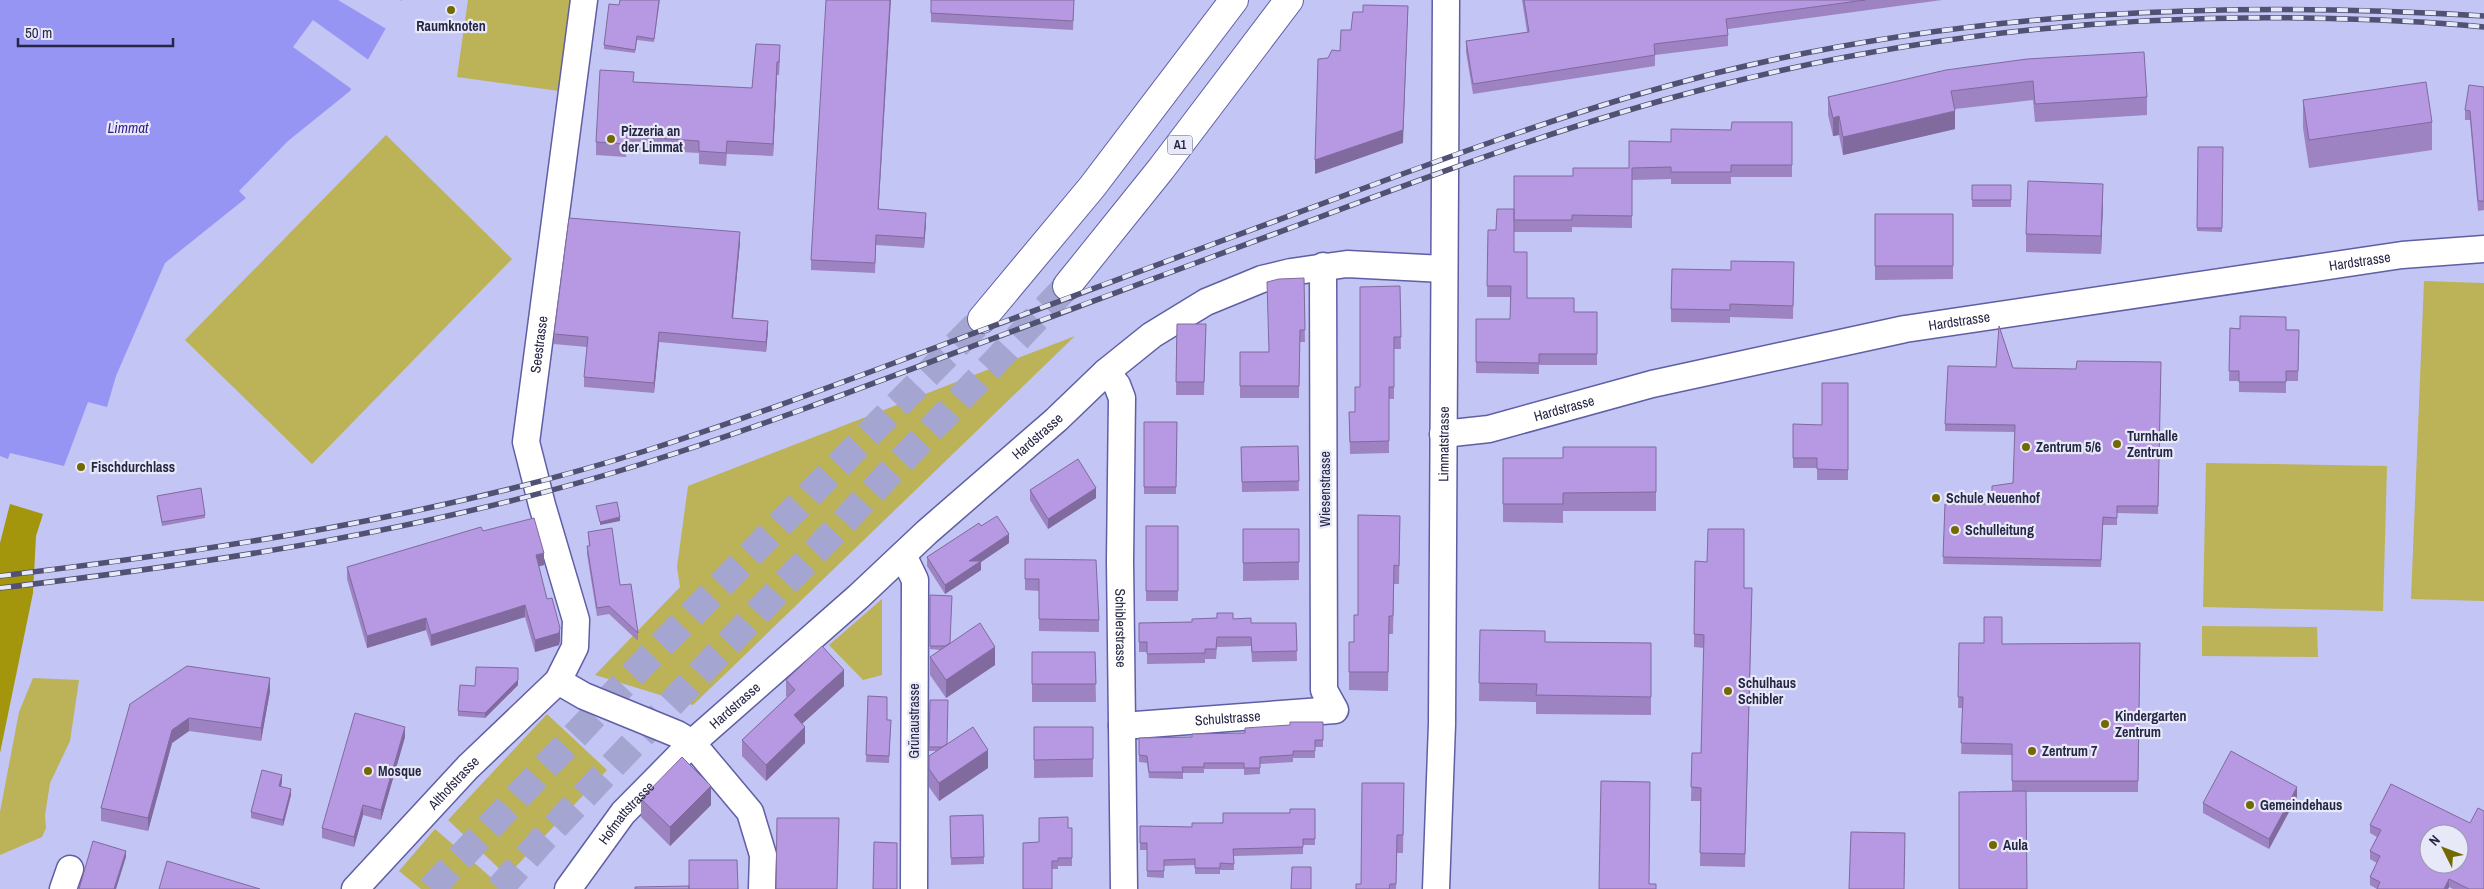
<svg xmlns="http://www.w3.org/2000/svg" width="2484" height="889" viewBox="0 0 2484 889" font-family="'Archivo Narrow',sans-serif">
	<rect width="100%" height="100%" fill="#c3c5f4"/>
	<!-- green -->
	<path fill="#bcb257" d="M468,0H572L559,91L457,77Z
		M386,135L512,259L312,464L185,340Z
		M2424,281L2484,283V601L2411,599Z
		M1075,336L693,705L595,675L680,587L677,567L688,486Z
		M2206,463L2387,466L2383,611L2203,607Z
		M882,599V675L863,680L829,645Z
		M2202,626L2317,627L2318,657L2202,656Z
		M33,678L79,680L70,741L50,783L45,815L46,828L42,837L0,855V812L19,712Z
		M547,714L607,770L507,876L448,820Z
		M435,829L501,886L499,889H421L399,871Z"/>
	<!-- forest -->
	<path fill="#a3960c" d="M10,504L43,514L36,536L33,593L0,753V543Z"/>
	<!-- water -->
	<path fill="#9695f4" d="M0,0H402L350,91L288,141L239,191L246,198L165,263L116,376L107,407L88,402L64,466L10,453L8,459L0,456Z"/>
	<!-- pier -->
	<path fill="#c3c5f4" d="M338,0H400L404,2L388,30Z
		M313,20L370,61L353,90L293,47Z"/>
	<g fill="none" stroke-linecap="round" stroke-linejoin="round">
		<!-- highway-tunnel -->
		<path stroke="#a4a5d1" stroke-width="28" stroke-dasharray="28 14" stroke-linecap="butt" d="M431,889L632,675L982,319
			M499,889L545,837L1067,286"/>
		<defs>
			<g id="minor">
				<path id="s1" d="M1106,372L1117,385L1122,398L1120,561L1124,889"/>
				<path id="s2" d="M1443,434L1489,429L1652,384L1905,329L2402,255L2484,249"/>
				<path d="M903,555L915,580L914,889"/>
				<path d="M558,681L584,696L677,734L692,743L750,812L763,855L762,889"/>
				<path id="s3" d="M1122,726L1335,710L1324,690L1323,266"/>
				<path d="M63,889L70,869"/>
				<path id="s4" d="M355,889L468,767L558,681L575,647L576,620L542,505L526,442L584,0"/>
				<path id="s5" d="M568,889L623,813L692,743L858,597L927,532L1056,420L1106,372L1152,335L1206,302L1262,279L1291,272L1347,264L1444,269"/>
				<path id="s6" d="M1436,889L1442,724L1446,0"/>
			</g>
			<path id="highway" d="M1067,286L1161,169L1289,0
				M982,319L1092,187L1234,0"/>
		</defs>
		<!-- minor casing -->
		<use href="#minor" stroke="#605ea4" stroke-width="29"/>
		<!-- highway casing -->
		<use href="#highway" stroke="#605ea4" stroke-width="30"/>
		<!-- minor -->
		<use href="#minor" stroke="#fff" stroke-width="26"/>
		<!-- highway -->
		<use href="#highway" stroke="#fff" stroke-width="28"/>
		<defs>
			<path id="rail" d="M0,576C219,550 435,517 645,451C752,417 856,377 961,338C1082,292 1203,248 1324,203C1453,155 1582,107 1716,73C1967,11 2226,0 2484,16
				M0,588C221,562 432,530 645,463C756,428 864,387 973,346C1086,303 1199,262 1312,220C1445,170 1578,121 1716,86C1908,37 2105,15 2304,18C2364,19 2424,21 2484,27"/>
		</defs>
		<!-- rail casing -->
		<use href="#rail" stroke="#505173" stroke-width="5.5"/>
		<!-- rail -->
		<use href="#rail" stroke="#e7e9f9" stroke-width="4" stroke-dasharray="11" stroke-linecap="butt"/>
	</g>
	<!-- wall -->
	<path fill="#9d83c2" d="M660,0L654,42L637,40L635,53L604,49V45L619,5Z
		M1074,0L1073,30L931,22V13Z
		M1522,0H1942L1728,29V46L1655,55V66L1473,94L1466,52V41L1527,32Z
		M780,58L779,75H777L773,156L727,154L726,166L699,164V153L627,149L626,157L596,155V142L634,82L752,88Z
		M2027,59L2147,97V115L2035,122L2033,100L1955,109V129L1843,155L1839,135L1833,136L1828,115V97Z
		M2484,87V210L2478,211L2470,120H2465V110Z
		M2303,100L2432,122V150L2309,168L2303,128Z
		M1792,122V177H1731V184H1671V179L1632,180V228L1572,227V232H1514V176H1573L1629,168L1731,130Z
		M2198,147H2223L2222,232L2197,231Z
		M1972,185H2011V207H1972Z
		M2103,202L2101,254L2026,252V234Z
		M879,209L926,223L924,248L876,245L875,273L811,270V260Z
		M1875,214H1953V279L1875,280Z
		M1488,230L1514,252L1527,298L1574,312H1597V365H1539V374L1476,373V319H1510V297H1487Z
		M740,242L733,318L768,331L766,352L659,342L654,393L584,387V377L587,347L554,344V334Z
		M1794,262L1793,319L1730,317V323L1671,322V309L1731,270Z
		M1304,278L1305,342H1300L1299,398H1240V352H1269Z
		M1400,286L1401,349H1394V399H1389V453L1350,454L1349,412H1355L1360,387Z
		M1177,324H1206L1204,395H1176Z
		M2230,328L2299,330L2298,381H2286V393L2239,392V381H2229Z
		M2161,362L2158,514L2117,513V525H2103L2101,567L1943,564L1945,504H1992L2013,483L2015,432L1945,431V424L2013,368L2076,369Z
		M1848,383V480H1817V468H1793V424L1822,425Z
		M1144,422H1177L1176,494H1144Z
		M1298,446L1299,491L1242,492L1241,447Z
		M1656,447V511H1563V523L1503,522V458H1563Z
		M1030,490L1096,498L1048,529L1030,500Z
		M157,496L205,515V518L162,526Z
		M1400,516L1399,584H1394L1393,634H1389L1388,691L1349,690V672L1358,615Z
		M981,526L1009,543L981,562V570L945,594L927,566V557Z
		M1146,526H1178V601H1146Z
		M1243,529H1299V580L1243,581Z
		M483,531L544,565L539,566L547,599L560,640L559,645L535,652L525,617L431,646L426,630L367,648L347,579V567Z
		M588,532L620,585L638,633V641L609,614L597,616L587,554V546H589Z
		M1025,559L1099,620V632L1039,631V591L1025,590Z
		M1744,588L1752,601L1745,867L1700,866L1701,801H1691L1692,753H1701L1704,648L1694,647V634Z
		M930,595L950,643L995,665L946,698L930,675V657L940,650L930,649Z
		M1233,619L1251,623H1296L1297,661L1252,662L1251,646L1217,647L1216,659H1205V663L1147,664V652H1139V623L1192,622Z
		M1480,630L1545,642L1651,643V715L1536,714V702L1479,701Z
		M1959,643L2002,644L2140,643L2138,792H2026L2012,791V755L1961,754L1963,708H1958Z
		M1032,652H1095L1096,702H1032Z
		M518,668V685L485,718L458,716V711L475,686Z
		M786,680L844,686L802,724L805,743L766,781L742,756V740L787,697L786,696Z
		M270,691L261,741L189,731L172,743L148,831L101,821V808L130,704Z
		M868,696L887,720H891L889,763L866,762Z
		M930,700L947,744L988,768L939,801L929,787V756L937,751H929Z
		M1323,722V747H1315V758H1293V762L1260,764V774L1244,775V769H1204V773H1183V779L1149,778L1147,763L1139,762V738L1192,737L1245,733L1290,725Z
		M1034,727H1093V777L1034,778Z
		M405,737L381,820L363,815L354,847L322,838V828Z
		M282,782L281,786L291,795L283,826L251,818V812Z
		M1404,783L1403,853H1397L1396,889H1356L1361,884Z
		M2391,784L2484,889H2453L2449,887L2448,889H2377L2370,885V877L2377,863L2370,859V851L2377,837L2370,833V825Z
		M2297,797L2269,849L2203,813V803Z
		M641,799L711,805L670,846L641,817Z
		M1315,809V845H1303V854L1234,856V870H1220V874H1195V865L1164,866V878L1147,877V850H1140V826L1192,827Z
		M983,815L984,864L951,865L950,816Z
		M1068,828H1072V866H1058V869H1052L1039,842Z"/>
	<!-- shaded-wall -->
	<path fill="#806a9e" d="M890,0H891L878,219V209Z
		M1408,6L1403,143L1315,174V160Z
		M777,62V75L773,156V144Z
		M1955,111V129L1843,155V137Z
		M1839,116V135L1833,136V118Z
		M2103,184V202L2101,254V236Z
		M926,213V223L924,248V238Z
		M740,232V242L732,328V318Z
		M768,321V331L766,352V342Z
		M659,332V342L654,393V383Z
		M1096,488V498L1048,529V519Z
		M620,517V521L600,525V522Z
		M1009,534V543L981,562V570L945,594V585L969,561Z
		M544,553V565L536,567V555Z
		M525,605V617L431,646V635Z
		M426,618V630L367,648V636Z
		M560,628V640L559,645L535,652V640Z
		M995,647V665L946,698V680Z
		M844,670V686L794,731V715Z
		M270,678V691L261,741V728Z
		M518,680V685L485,718V713Z
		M189,718V731L172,743L148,831V818L172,730Z
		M405,727V737L381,820V810Z
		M805,727V743L766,781V765Z
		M988,750V768L939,801V783Z
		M282,775V782L279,793V786Z
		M711,786V805L670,846V827Z
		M2297,787V797L2269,849V839Z
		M291,789V795L283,826V820Z
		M363,805V815L354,847V837Z
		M126,851V857L116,889H114Z
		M2449,879V887L2448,889H2444Z"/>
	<!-- building -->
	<path fill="#b798e2" stroke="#806a9e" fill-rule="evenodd" d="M620,0H659L654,39L637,36L635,50L604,45L609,4L619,5Z
		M826,0H890L878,209L926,213L924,238L876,235L875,263L811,260Z
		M931,0H1074L1073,21L931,13Z
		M1524,0H1865L1726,19L1728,35L1654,44L1655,55L1473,84L1466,41L1529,32Z
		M1363,5L1408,6L1403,130L1315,160L1318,59L1328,58L1332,50L1340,51L1341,30H1351L1353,12H1363Z
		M756,44L780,45L779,62H777L773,144L727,141L726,153L699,151V141L627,136L626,144L596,142L600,70L634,72L633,82L752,88Z
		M2144,52L2147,97L2035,104L2033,81L1951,91L1955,111L1843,137L1839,116L1833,118L1828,97L1946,70L2027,59Z
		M2426,82L2432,122L2309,140L2303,100Z
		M2469,85L2484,87V201H2478L2470,111L2465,110Z
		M1732,122H1792V165H1731V172H1671V167L1632,168V216L1572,215V220H1514V176H1573V168H1629V141L1671,142V129L1731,130Z
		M2198,147H2223L2222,228H2197Z
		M2028,181L2103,184L2101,236L2026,234Z
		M1972,185H2011V200H1972Z
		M1497,209H1514V252H1527V298H1574V312H1597V354H1539V363L1476,362V319H1510L1511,286H1487L1488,230H1496Z
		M1875,214H1953V266H1875Z
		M569,218L740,232L732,318L768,321L766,342L659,332L654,383L584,377L588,337L554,334Z
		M1731,261L1794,262L1793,306L1730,304V310L1671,309L1672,269L1731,270Z
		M1304,278L1305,330H1300L1299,386H1240V352H1269L1267,282L1279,279Z
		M1400,286L1401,337H1394V387H1389V441L1350,442L1349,412H1355V387H1360V287Z
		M2240,316L2286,317V330H2299L2298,371H2286V382H2239V371H2229L2230,328L2240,329Z
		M1177,324H1206L1204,382H1176Z
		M1999,326L2013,368L2076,369L2077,361L2161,362L2158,506H2117V518L2103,517L2101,560L1943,557L1945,504H1992V486L2013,483L2015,425L1945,424L1948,366L1996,367Z
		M1822,383H1848V470L1817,469V458H1793V424L1822,425Z
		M1144,422H1177L1176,487H1144Z
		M1298,446L1299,481L1242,482L1241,447Z
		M1563,447H1656V492L1563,493V504H1503V458H1563Z
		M1078,459L1096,488L1048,519L1030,490Z
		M201,488L205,515L162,522L157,496Z
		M617,502L620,517L600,522L596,506Z
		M1358,515L1400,516L1399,566L1394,565L1393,616H1389L1388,672H1349V642H1354V615H1358Z
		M997,516L1009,534L969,561H981L945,585L927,557L979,523L981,526Z
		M534,518L544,553L536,555L547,599L552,598L560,628L559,633L535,640L525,605L431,635L426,618L367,636L347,567L481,527L483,531Z
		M1146,526H1178V591H1146Z
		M612,528L620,585L631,584L638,633L609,606L597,608L587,546H590L588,532Z
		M1243,529H1299V562L1243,563Z
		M1708,529H1744V588H1752L1745,854L1700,853L1701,788L1691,787L1692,753H1701L1704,635L1694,634L1695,561L1707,562Z
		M1025,559L1096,560L1099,620L1039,619V579H1025Z
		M930,595L952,596L950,643L945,646H930Z
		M1217,613H1233V619L1251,618V623H1296L1297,651L1252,652L1251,637H1217L1216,649H1205V653L1147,654V642H1139V623L1192,622V619L1217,618Z
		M1984,617H2002V644L2140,643L2138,781H2012V744L1961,743L1963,697H1958L1959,643H1984Z
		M980,623L995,647L946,680L930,657Z
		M1480,630L1545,631V642L1651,643V697L1536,695L1537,684L1479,683Z
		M822,646L844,670L794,715L805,727L766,765L742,740L795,690L786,680Z
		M1032,652H1095L1096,684H1032Z
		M187,666L270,678L261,728L189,718L172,730L148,818L101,808L130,704Z
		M476,667L518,668V680L485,713L458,711L460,685L475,686Z
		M868,696L887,697V720H891L889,756L866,755Z
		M930,700H948L947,744L942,747H929Z
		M355,713L405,727L381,810L363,805L354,837L322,828Z
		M1290,722H1323V740H1315V751H1293V755L1260,757V768H1244V763H1204V767H1182L1183,772H1149L1147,756L1139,755V738L1192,737V734L1245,733V728L1290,725Z
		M973,727L988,750L939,783L929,769V756Z
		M1034,727H1093V759L1034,760Z
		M2231,751L2297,787L2269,839L2203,803Z
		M682,757L711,786L670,827L641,799Z
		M262,770L282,775L279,786L291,789L283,820L251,812Z
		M1601,781L1650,782L1649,884H1656V889H1599Z
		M1362,783H1404L1403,835H1397L1396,884H1390L1389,889H1356V884H1361Z
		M2391,784L2470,823L2478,808L2484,811V889H2469L2449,879L2444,889H2377L2380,882L2370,877L2380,856L2370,851L2381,830L2370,825ZM2429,834H2459V864H2429Z
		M2026,791L2027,889H1959V792Z
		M1290,809H1315V839H1303V847L1233,849L1234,864L1220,863V868H1195V859L1164,860V871H1147V843H1140V826L1192,827V823H1223V813H1290Z
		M983,815L984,857L951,858L950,816Z
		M1068,817V828H1072V858H1058V861H1052V889H1023V843L1039,842V818Z
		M777,818H839L837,889H776Z
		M1851,832L1905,833L1904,889H1849Z
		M93,841L126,851L114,889H79Z
		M874,842L897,843V889H873Z
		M689,860H737L738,889H689Z
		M167,861L260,889H159Z
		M1292,867H1311V889H1291Z
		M689,886V889H635V887Z"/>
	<!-- markers -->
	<g fill="#736900" stroke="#e7e9f9" stroke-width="2">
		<circle cx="451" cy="10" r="5"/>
		<circle cx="611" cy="139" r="5"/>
		<circle cx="2117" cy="444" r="5"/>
		<circle cx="2026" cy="447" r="5"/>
		<circle cx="81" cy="467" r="5"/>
		<circle cx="1936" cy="498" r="5"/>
		<circle cx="1955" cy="530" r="5"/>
		<circle cx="1728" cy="691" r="5"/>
		<circle cx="2105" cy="724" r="5"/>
		<circle cx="2032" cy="751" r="5"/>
		<circle cx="368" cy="771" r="5"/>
		<circle cx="2250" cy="805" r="5"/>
		<circle cx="1993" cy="845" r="5"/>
	</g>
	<g text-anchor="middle" stroke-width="4.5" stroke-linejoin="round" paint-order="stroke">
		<!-- shield labels -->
		<rect fill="#e7e9f9" stroke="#61617b" stroke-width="1" x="1167.5" y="135.5" width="25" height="19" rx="4"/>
		<g font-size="12" font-weight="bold" fill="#272745">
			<text x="1180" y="149">A1</text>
		</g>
		<!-- poi labels -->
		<g font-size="14" font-weight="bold" fill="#272745" stroke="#e7e9f9" text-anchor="start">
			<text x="451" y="31" text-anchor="middle">Raumknoten</text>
			<text x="621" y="136">Pizzeria an<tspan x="621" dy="16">der Limmat</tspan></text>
			<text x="2127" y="441">Turnhalle<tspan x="2127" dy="16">Zentrum</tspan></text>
			<text x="2036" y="452">Zentrum 5/6</text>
			<text x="91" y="472">Fischdurchlass</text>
			<text x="1946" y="503">Schule Neuenhof</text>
			<text x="1965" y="535">Schulleitung</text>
			<text x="1738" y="688">Schulhaus<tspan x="1738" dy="16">Schibler</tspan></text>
			<text x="2115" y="721">Kindergarten<tspan x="2115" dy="16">Zentrum</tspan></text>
			<text x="2042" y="756">Zentrum 7</text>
			<text x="378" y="776">Mosque</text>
			<text x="2260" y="810">Gemeindehaus</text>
			<text x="2003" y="850">Aula</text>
		</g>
		<!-- street labels -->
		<g font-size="14" fill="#272745" stroke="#e7e9f9">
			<text dy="5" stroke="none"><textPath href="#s2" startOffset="934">Hardstrasse</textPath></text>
			<text dy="5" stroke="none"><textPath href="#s2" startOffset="529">Hardstrasse</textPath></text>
			<text dy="5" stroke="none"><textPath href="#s4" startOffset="639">Seestrasse</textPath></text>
			<text dy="5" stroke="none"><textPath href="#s2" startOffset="124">Hardstrasse</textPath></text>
			<text dy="5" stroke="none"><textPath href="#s5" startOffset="654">Hardstrasse</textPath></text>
			<text dy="5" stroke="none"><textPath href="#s6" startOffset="445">Limmatstrasse</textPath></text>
			<text transform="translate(1325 489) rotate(-90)" y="5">Wiesenstrasse</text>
			<text dy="5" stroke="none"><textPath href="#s1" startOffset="261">Schiblerstrasse</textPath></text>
			<text dy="5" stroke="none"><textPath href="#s5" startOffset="249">Hardstrasse</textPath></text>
			<text dy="5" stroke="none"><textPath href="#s3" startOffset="106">Schulstrasse</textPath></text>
			<text transform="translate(914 721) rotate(-90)" y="5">Grünaustrasse</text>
			<text dy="5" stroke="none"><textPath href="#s4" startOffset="145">Althofstrasse</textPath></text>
			<text dy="5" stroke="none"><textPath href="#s5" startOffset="96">Hofmattstrasse</textPath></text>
		</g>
		<!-- water labels -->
		<g font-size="15" font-style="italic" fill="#341d8a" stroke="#e7e9f9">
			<text x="128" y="133">Limmat</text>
		</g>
	</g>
	<!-- north arrow -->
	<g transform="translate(2444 849) rotate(312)"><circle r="24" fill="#e7e9f9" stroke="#9a9bb1"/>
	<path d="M0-4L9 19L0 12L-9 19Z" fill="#736900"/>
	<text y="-8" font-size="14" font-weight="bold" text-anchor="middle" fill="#272745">N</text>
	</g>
	<!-- scale -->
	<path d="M18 38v8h155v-8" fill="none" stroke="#272745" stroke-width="2.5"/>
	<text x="25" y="38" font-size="15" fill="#272745" stroke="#e7e9f9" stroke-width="4" paint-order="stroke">50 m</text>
</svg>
